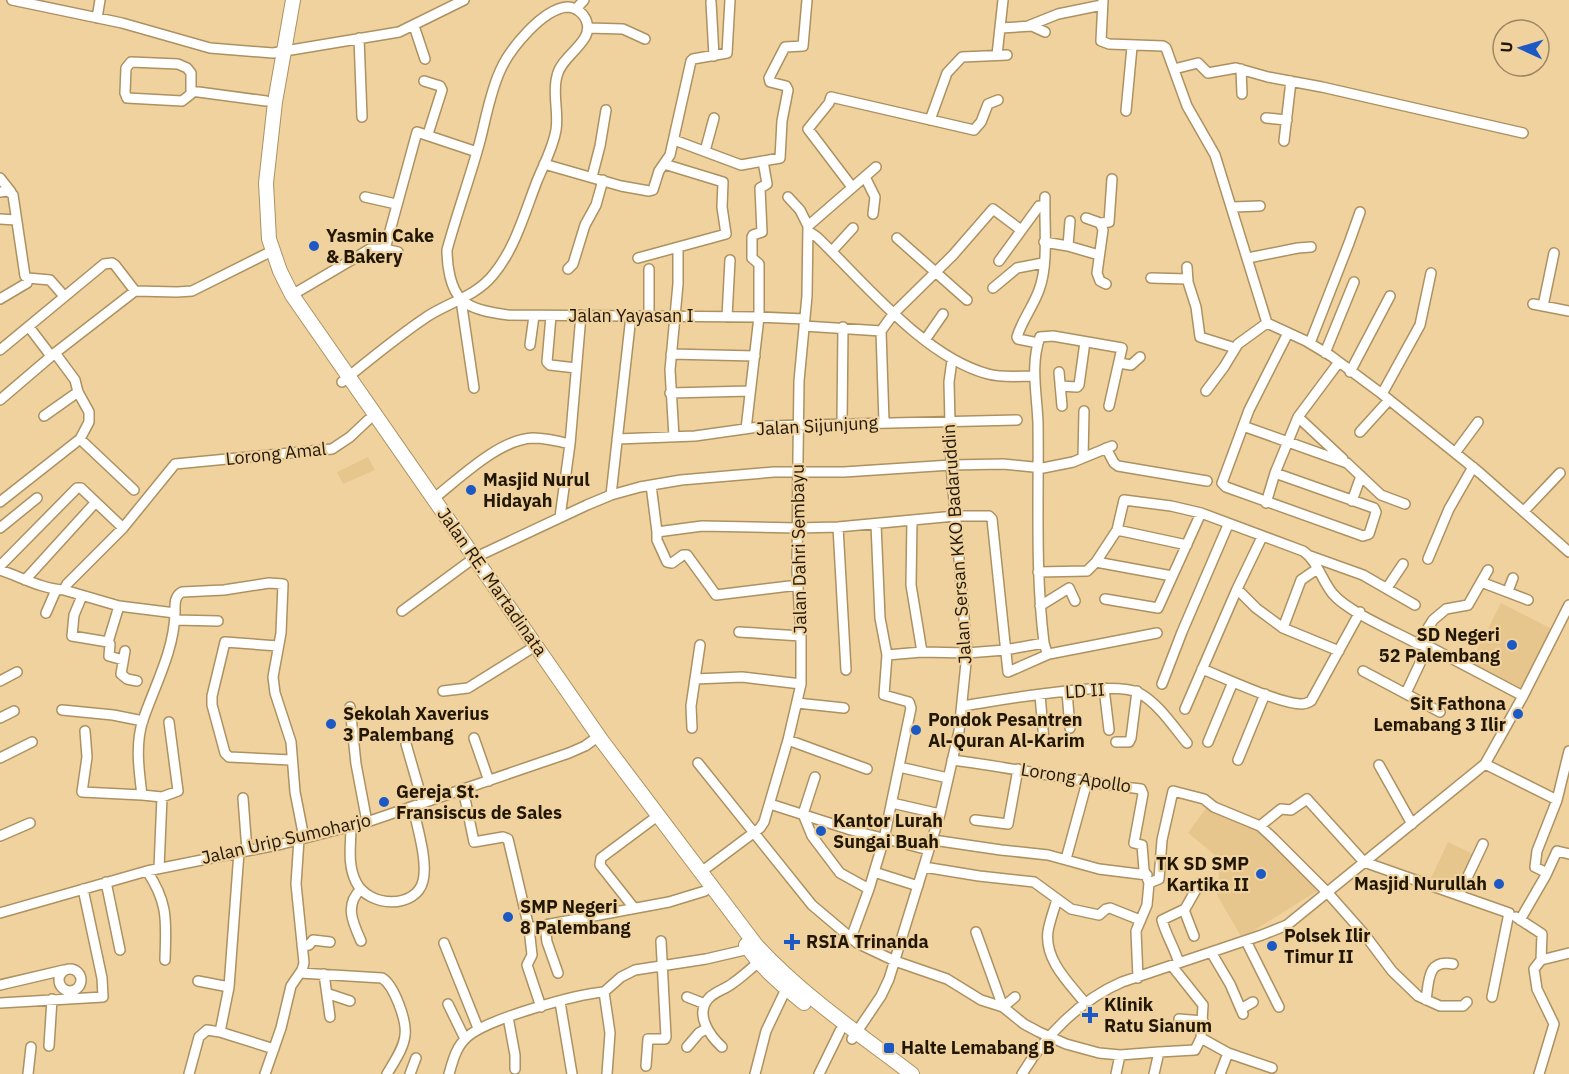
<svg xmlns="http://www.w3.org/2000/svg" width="1569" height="1074" viewBox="0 0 1569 1074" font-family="'IBM Plex Sans',sans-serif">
	<rect width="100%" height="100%" fill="#f0d29f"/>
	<!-- built -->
	<path fill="#e7c68d" d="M368,457L375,470L343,484L337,472Z
		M1501,603L1552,629L1522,688L1471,662Z
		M1208,805L1248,823L1273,842L1319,890L1242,938L1217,895L1220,859L1188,833Z
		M1448,842L1475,855L1458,890L1431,878Z"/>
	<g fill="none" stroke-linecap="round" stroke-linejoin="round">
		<defs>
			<path id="minor" d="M12,0L122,23L210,48L273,53L399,32L464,0
				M1103,0L1101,41L1109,44L1163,46L1166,48L1187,106L1215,155L1267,323
				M711,2L714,56
				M576,9L584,0
				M97,18L100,0
				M414,26L425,59
				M1028,26L1058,14L1102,5
				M588,28L623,29L645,39
				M1001,28L1032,26L1045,32
				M359,38L362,117
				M997,55L1003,0
				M131,62L178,64L187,68L191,73V94L182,101L127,98L125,93L126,68Z
				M1174,69L1198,63L1208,73L1236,68L1268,77L1322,87L1523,133
				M1241,69L1242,94
				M424,81L440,86L442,90L428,134
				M191,91L266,101
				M1126,111L1132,47
				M1266,118L1287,120
				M930,120L947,73L962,57L1007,55
				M674,140L741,165L780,158L782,121L788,90L786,86L770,82L769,78L785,47L803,46L807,0
				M1284,141L1291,81
				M705,151L714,118
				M544,164L621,186L649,191L653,190L659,171L670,155L691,61L693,59L727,53L730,0
				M592,177L600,146L606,110
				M865,177L875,197L873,214
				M0,178L11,192
				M852,187L808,129L829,103L831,97L974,130L981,122L988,104L998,100
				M0,192L8,191L13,195L25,276L28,278L50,280L64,296
				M365,197L396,204
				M1233,207L1260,206
				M1086,218L1100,223L1103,230L1097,273L1100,281L1106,284
				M0,219L16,220
				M1100,223L1109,222L1112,179
				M808,226L876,167
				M808,231L817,237C864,282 924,357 988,374C1003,378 1019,376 1034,376
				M897,238L967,300
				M1044,242L1068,246L1099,255
				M1068,246L1070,221
				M832,251L853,228
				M398,252L385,249L417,132L477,152
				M638,258L726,234L722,207L723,182L664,164
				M1248,258L1298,248L1311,247
				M999,261L1039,206
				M1187,267L1188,282L1196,307L1200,337L1235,348
				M568,269L573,264L585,225L596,205L603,180
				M649,269V316
				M1151,278L1188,279
				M993,288L1017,268L1043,263
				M292,295L370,249H385
				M0,299L27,283L28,278
				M461,300L474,388
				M1533,304L1569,311
				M1543,306L1554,253
				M551,316L547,362L550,365L576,368
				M727,317L730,260
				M804,326L881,331L884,422
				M29,327L51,356
				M881,331L894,313L953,255L993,209L1021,230
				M925,340L943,314
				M1038,343L1018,339L1017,337C1022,320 1033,307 1039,290C1049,264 1044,224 1045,197
				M1310,343L1349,243L1360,212
				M530,345L534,316
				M0,350L104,264L112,263L115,265L135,291
				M55,353L75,380L78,392L89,412V422L80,439
				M1325,353L1354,282
				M671,354L755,356
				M1119,363L1131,365L1140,357
				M1059,372L1062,406
				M1350,372L1390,296
				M342,382C369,360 398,336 428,316C450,302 476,296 493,275C515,249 525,212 537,181C544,164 553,148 556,130C559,112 552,93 557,76C561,56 593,42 587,23C585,14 576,7 567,7C542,9 509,50 500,71C490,93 486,118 480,141C470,178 457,213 447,250C447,265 450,289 462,300C472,310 494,313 508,315L759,317L805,319
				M1060,386L1077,387L1079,385L1085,342
				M1206,391L1224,367L1238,344L1267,323L1306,341L1331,356L1382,394L1480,473L1569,552
				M670,393L750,391
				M1382,394L1420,325L1431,273
				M0,400L55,353L135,291L177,292L192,291L272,251
				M1109,406L1122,348L1053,336L1040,337C1030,365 1037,394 1038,423C1039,497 1035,570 1044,643L1047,653L1049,654L1157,633
				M44,416L78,392
				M1298,417L1343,459
				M842,423L843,327
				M1243,426L1347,463L1381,495L1405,504
				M746,429L759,317V264L752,258V237L753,235L762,232L760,188L767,184L763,161
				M1360,432L1389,400
				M674,437L670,370L678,284V248
				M617,439L695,436L766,426L1017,420
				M1106,448L1114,463L1118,466L1207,481
				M1455,453L1478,422
				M1083,458L1084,411
				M1275,473L1374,508L1376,512L1369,534L1363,536L1226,487L1222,483L1249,410L1288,333
				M651,485L657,532L702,526L797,528L838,527L955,516H989L992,519L1008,672L1049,654
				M611,495L631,316
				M433,499C459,479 499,439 533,438C545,438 558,441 570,444
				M1352,501L1361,476
				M0,502L80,439L134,490
				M1266,503L1275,473L1298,417L1339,362
				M1524,511L1560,473
				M560,517L570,444L581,315
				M912,520L911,585L922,652
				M876,524L880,618L887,655L922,652L967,653L1005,650L1044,643
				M838,527L846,670
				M0,528L37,498
				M1117,530L1187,545
				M657,532V540L667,562L672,563L683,555H687L716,595L798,585
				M1310,556L1363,575L1415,605
				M1428,559L1449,509L1473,467
				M1096,562L1172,576
				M0,566L77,488H81L123,528
				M1317,569L1301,580L1283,628L1339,651
				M0,570C21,577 42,589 64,590
				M1038,572L1087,571L1096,562L1117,530L1124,500L1171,506L1201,513L1303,551C1317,560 1322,581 1333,594C1348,612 1396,632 1418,644L1428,646L1523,696
				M25,580L95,503
				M1481,582L1528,600
				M1387,588L1403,564
				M1237,589L1256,608L1283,628
				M1508,591L1513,578
				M82,596L74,615L72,636L108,642
				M1105,599L1158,608L1201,513
				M119,606L108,642L110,644L109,656L123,660
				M1040,606L1069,588L1075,601
				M402,611L474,558L587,505L611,495L640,487L681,480L774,472H844L951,465L1003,464L1043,468L1073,462L1112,446
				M46,613L56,590
				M175,613C175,605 174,596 182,592L224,590L269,583L283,584L281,633L273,677L275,693L291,742L295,792L304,838
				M175,620L218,621
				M739,632L801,636
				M1418,644L1433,620L1446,609L1468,605L1488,570
				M278,646L225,642L212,696V705L225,753L229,757L291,760
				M125,651L121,674L127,679L137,681
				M1202,669C1225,678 1280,704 1302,704C1306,704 1307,703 1311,701L1360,612
				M1363,671L1440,712
				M695,679L742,677L801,684
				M0,681L17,672
				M1162,684L1182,632L1228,525
				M1104,688L1109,730
				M443,691L468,688L529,650
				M1067,692L1070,728
				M1406,693L1428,646
				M1040,695L1044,741
				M797,703L844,708
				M962,706C996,701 1113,679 1139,693C1158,703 1173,726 1187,743
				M350,707L356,764L367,822
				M1185,709L1237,589L1262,537
				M62,710L113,715L143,721
				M0,718L14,711
				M692,728L691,706L700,645
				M85,731L87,757L82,792L142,795
				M474,738L489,781
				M788,740L867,769
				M1116,742H1129L1131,738L1137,691
				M1208,742L1233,682
				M406,744L423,803
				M0,758L32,742
				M952,760C1016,768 1078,782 1141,789L1143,794L1134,843L1142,845L1144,870L1149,883L1147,905L1136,931L1138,978
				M1238,760L1265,694
				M698,763L812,905L857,943L895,961L947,979L981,1000L1003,1007L1024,1024L1039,1032L1066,1044L1099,1053L1120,1055L1159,1052
				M1485,764L1557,800
				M1379,765L1412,824
				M899,767L948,778
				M815,777L803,814L812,836L840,873L869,889
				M463,789L474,842L503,837L508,839L529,928L669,902L705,891
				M162,797L178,791L169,722
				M243,798L247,851
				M892,803L940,814
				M770,804L851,830L929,850
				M975,820L1008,824L1018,769
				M351,826C351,845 347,864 356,882C369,908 416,909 423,881C428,861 417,827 413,807
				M1260,826L1281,809L1291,810L1307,799L1364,862L1509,913L1492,997
				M0,836L30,823
				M933,840L1001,850L1048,855L1099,869L1147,875
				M1066,859L1087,782
				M924,867L979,876L1034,882L1071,909L1099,915L1106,909L1110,908L1140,920
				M159,868L162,797L142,795C139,771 135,744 143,720C155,685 174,651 175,613L119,606L64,590L67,584L123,528L175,464L332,449L350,437L368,420
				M147,871C169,904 166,922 165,960
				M701,872L760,828L764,822L788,740L801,684V636L797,571L798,455L799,381L807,296L808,226L800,210L788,197
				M874,872L918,886
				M1547,873L1535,867L1537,851L1557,800L1569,751
				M106,882L120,950
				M1149,883L1159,879L1162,840L1173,791L1204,799L1214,807L1260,826L1273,838L1327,892L1365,935L1392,971L1418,996L1440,1006H1463L1467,1002
				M361,889C344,905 353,923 361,941
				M1459,895L1483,844
				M1057,899C1054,910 1050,920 1048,931C1044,960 1069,983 1086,1004
				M634,908L600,865L601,858L652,820
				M1184,910L1194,936
				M0,913L147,871L282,844L367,822L569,753L585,746L599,736
				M1516,917L1542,934L1541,960
				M1520,920L1546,875L1557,851L1569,854
				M545,926L547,942L558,973
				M529,928L532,955L527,965L541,1007
				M976,932L1003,1007L1015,997
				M851,938L869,889L884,839L911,708L909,702L884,695L887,655
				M1246,941L1279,1007
				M444,943L478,1028
				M302,946L309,945L313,940L330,942
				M1211,952L1230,984L1243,1014
				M1179,963C1174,947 1166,935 1162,920L1185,909L1198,886
				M59 980a11 11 0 1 1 22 0a11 11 0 1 1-22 0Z
				M300,973L382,978C394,985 407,1021 405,1035C404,1048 394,1062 387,1074
				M324,974L330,1017
				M198,981L229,987
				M0,985L64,970
				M604,992L621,977L635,970L706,959L749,949
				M604,992L610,1033L607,1074
				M329,994L350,1001
				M687,997L705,1004
				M1426,1000C1429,981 1427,959 1453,964
				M560,1002L572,1074
				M0,1003L103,997L102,978L83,889
				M448,1004L465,1039
				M1241,1009L1253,1002
				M508,1017L515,1055V1069
				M1179,1019L1203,1021
				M220,1032L229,987L239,852
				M1201,1038L1228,1053L1220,1074
				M852,1039L881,996L889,979L940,814L959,731L967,653L951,465L949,382L952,360
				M49,1046L52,999
				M687,1047L699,1033L706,1029
				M722,1047C710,1036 694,1014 709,998C716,991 726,989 733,983C742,977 750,969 759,962
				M1228,1053L1272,1068
				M646,1066L648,1039H665L666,1037L661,941
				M28,1074L31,1047
				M189,1074L199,1037L207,1030L220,1032L274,1049
				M265,1074L281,1028L291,986L302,970L304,963L296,884L299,839
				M410,1074L416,1058
				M449,1074C453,1060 456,1047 467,1037C487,1019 577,994 604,992
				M755,1074L766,1031L786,989
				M819,1074L840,1031
				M1022,1074C1045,1036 1080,1000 1122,982L1262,935L1287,925L1485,764L1523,696L1569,605
				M1116,1074L1120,1055
				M1154,1074L1159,1052L1195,1050L1201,1038L1203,1005L1172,966
				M1539,1074L1554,1024L1537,989L1534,969L1541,960L1569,953"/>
			<path id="highway" d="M293,0L275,102L266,183L269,239L280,271L292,295L602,741L756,945C802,995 858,1033 912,1074
				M746,945C761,968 783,986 804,1003"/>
		</defs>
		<!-- minor casing -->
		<use href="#minor" stroke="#ad9160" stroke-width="12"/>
		<!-- highway casing -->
		<use href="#highway" stroke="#ad9160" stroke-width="16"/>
		<!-- minor -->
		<use href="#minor" stroke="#fff" stroke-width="9"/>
		<!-- highway -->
		<use href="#highway" stroke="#fff" stroke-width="14"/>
	</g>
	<!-- markers -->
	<g fill="#1c59c5" stroke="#f0d29f" stroke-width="2">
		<circle cx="314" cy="246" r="6"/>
		<circle cx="471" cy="490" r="6"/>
		<circle cx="1512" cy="645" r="6"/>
		<circle cx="1518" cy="714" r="6"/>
		<circle cx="331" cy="724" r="6"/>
		<circle cx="916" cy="730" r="6"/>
		<circle cx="384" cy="802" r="6"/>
		<circle cx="821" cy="831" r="6"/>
		<circle cx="1261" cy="874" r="6"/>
		<circle cx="1499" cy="884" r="6"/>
		<circle cx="508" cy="917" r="6"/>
		<path d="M789 933h6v6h6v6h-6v6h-6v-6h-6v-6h6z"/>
		<circle cx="1272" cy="946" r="6"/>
		<path d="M1087 1006h6v6h6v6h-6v6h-6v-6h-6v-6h6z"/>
		<rect x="883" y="1042" width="12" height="12" rx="3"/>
	</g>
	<g text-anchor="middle" stroke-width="4.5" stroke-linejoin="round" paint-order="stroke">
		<!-- poi labels -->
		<g font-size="18" font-weight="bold" fill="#211704" stroke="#f0d29f" text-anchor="start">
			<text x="326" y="242">Yasmin Cake<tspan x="326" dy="21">&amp; Bakery</tspan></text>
			<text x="483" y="486">Masjid Nurul<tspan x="483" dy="21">Hidayah</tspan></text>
			<text x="1500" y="641" text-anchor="end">SD Negeri<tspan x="1500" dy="21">52 Palembang</tspan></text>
			<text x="1506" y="710" text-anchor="end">Sit Fathona<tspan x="1506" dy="21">Lemabang 3 Ilir</tspan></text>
			<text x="343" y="720">Sekolah Xaverius<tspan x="343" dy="21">3 Palembang</tspan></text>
			<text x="928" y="726">Pondok Pesantren<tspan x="928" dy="21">Al-Quran Al-Karim</tspan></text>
			<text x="396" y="798">Gereja St.<tspan x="396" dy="21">Fransiscus de Sales</tspan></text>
			<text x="833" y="827">Kantor Lurah<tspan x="833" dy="21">Sungai Buah</tspan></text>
			<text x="1249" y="870" text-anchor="end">TK SD SMP<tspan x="1249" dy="21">Kartika II</tspan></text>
			<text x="1487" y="890" text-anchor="end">Masjid Nurullah</text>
			<text x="520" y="913">SMP Negeri<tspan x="520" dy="21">8 Palembang</tspan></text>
			<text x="1284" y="942">Polsek Ilir<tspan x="1284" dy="21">Timur II</tspan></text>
			<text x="806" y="948">RSIA Trinanda</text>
			<text x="1104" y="1011">Klinik<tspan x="1104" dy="21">Ratu Sianum</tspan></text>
			<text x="901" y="1054">Halte Lemabang B</text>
		</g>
		<!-- street labels -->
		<g font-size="18" fill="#211704" stroke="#f0d29f">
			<text x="631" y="322">Jalan Yayasan I</text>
			<text transform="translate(817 426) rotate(-3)" y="6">Jalan Sijunjung</text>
			<text transform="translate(276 454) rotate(-6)" y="6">Lorong Amal</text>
			<text transform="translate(957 544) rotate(-94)" y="6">Jalan Sersan KKO Badaruddin</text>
			<text transform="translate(799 549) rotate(-91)" y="6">Jalan Dahri Sembayu</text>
			<text transform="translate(492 582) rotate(55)" y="6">Jalan RE. Martadinata</text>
			<text transform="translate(1085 691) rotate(-4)" y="6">LD II</text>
			<text transform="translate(1076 778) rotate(9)" y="6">Lorong Apollo</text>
			<text transform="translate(286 839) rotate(-13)" y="6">Jalan Urip Sumoharjo</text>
		</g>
	</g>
	<!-- north arrow -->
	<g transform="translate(1521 48) rotate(274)"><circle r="28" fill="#f0d29f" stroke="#9d8761" stroke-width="1.5"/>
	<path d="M0-4.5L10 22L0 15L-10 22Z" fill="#1c59c5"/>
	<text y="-9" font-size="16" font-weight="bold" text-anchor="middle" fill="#211704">U</text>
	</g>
</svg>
